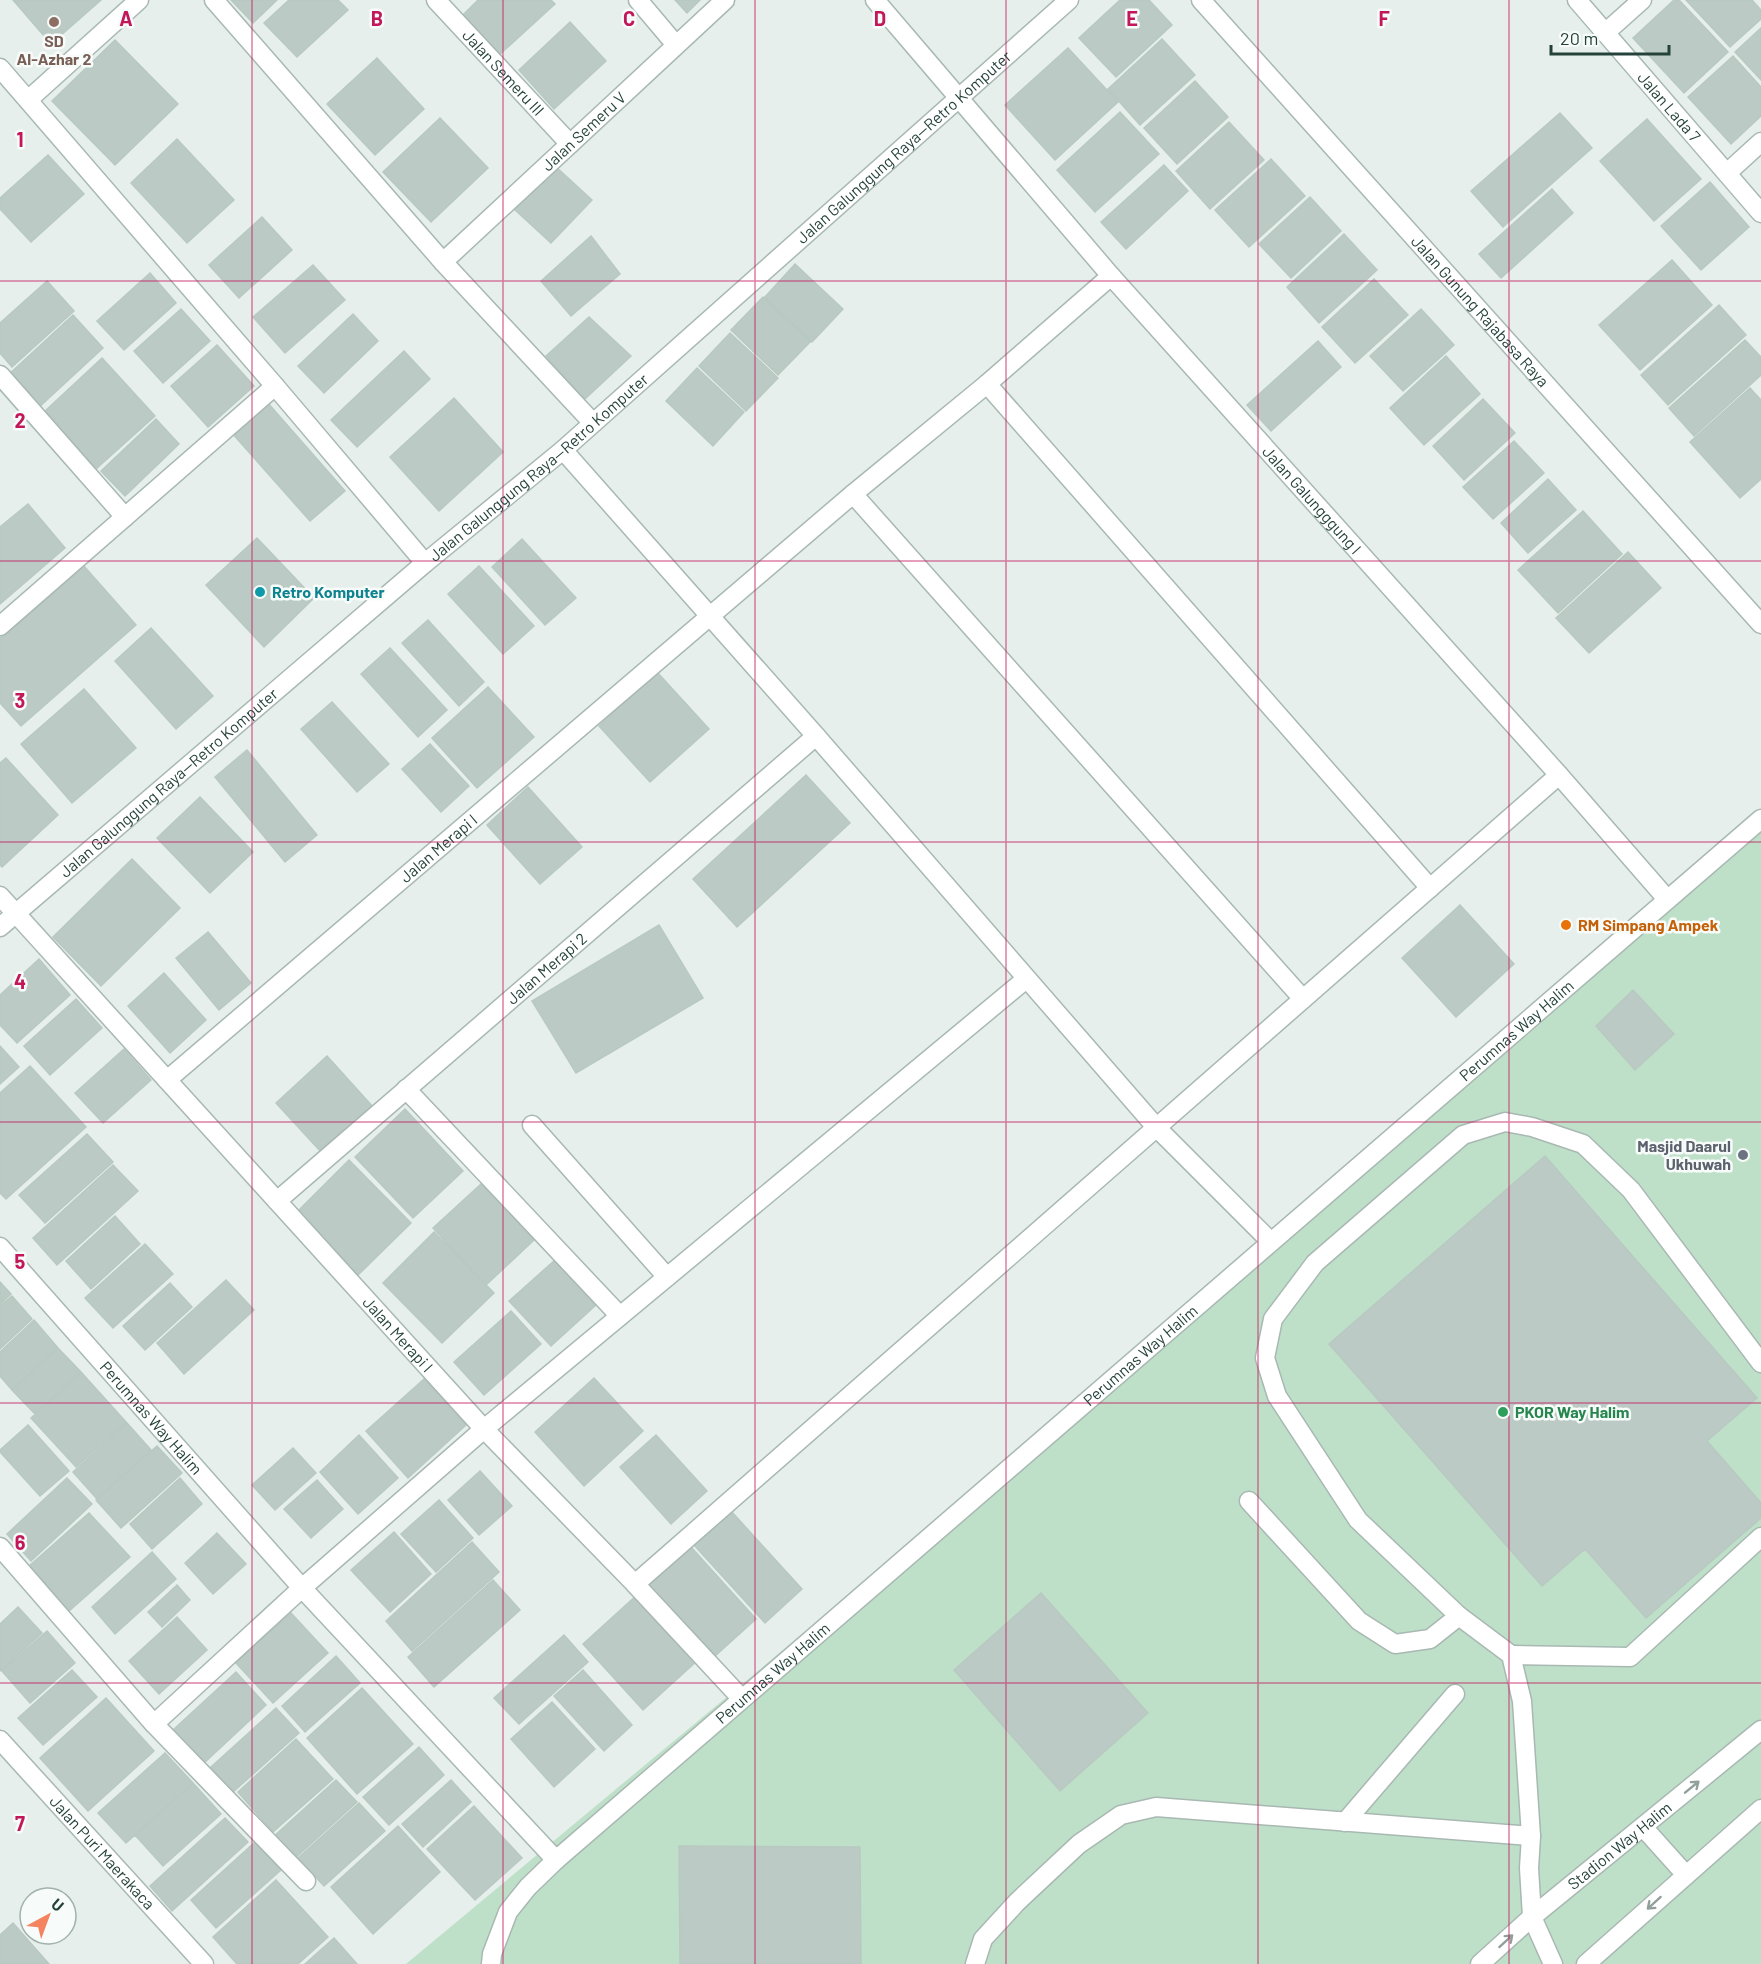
<svg xmlns="http://www.w3.org/2000/svg" width="1761" height="1964" viewBox="0 0 1761 1964" font-family="Barlow,sans-serif">
	<rect width="100%" height="100%" fill="#e6efeb"/>
	<!-- green -->
	<path fill="#bfe0c8" d="M1761,809V1964H406L1165,1332L1665,895Z"/>
	<!-- building -->
	<path fill="#bbcac4" stroke="#b8c9c2" stroke-width="1.5" d="M13,0H101L51,44Z
		M231,0H277L253,23Z
		M289,0H338L348,10L297,57L264,23Z
		M478,0H551L555,4L498,56L462,16Z
		M675,0H700L687,13Z
		M1120,0H1149L1172,25L1116,77L1079,38Z
		M1674,0H1679L1728,52L1684,93L1633,38Z
		M1686,0H1752L1761,10V19L1730,47Z
		M570,22L606,61L554,109L519,70Z
		M1761,28V80L1735,52Z
		M1162,39L1195,75L1140,125L1108,89Z
		M115,40L178,104L115,165L52,101Z
		M1068,48L1118,102L1055,160L1005,105Z
		M1733,56L1761,87V116L1731,144L1688,97Z
		M377,58L424,109L375,155L327,104Z
		M1195,81L1228,117L1177,164L1144,128Z
		M1120,112L1159,154L1095,212L1057,170Z
		M1560,113L1592,148L1503,227L1471,191Z
		M440,118L488,168L431,222L383,172Z
		M1647,119L1701,179L1654,221L1600,161Z
		M1229,122L1264,160L1210,209L1176,171Z
		M177,139L234,200L187,243L131,183Z
		M48,155L84,194L31,242L0,209V198Z
		M1271,159L1305,196L1249,247L1215,210Z
		M554,165L592,200L551,243L514,209Z
		M1164,165L1188,191L1126,249L1101,222Z
		M1710,182L1749,227L1701,270L1661,226Z
		M1552,189L1573,213L1501,278L1479,254Z
		M1310,197L1341,231L1291,278L1259,244Z
		M262,217L292,250L239,298L209,265Z
		M1344,234L1377,270L1319,323L1287,287Z
		M591,236L620,274L571,316L541,281Z
		M1672,260L1712,305L1640,370L1599,325Z
		M795,264L843,309L812,342L765,297Z
		M313,265L345,300L285,353L253,317Z
		M150,273L176,303L124,350L97,321Z
		M1374,279L1408,315L1355,363L1322,327Z
		M47,281L74,311L12,367L0,353V323Z
		M763,297L810,342L778,375L731,330Z
		M1719,305L1746,335L1668,405L1641,375Z
		M181,309L210,341L163,383L134,351Z
		M1421,309L1454,345L1403,391L1370,356Z
		M353,314L378,341L324,393L298,366Z
		M73,315L103,348L36,410L6,377Z
		M589,317L631,356L585,399L546,356Z
		M730,333L778,378L746,411L699,366Z
		M1745,340L1761,357V375L1694,436L1669,408Z
		M1318,341L1341,367L1271,431L1247,405Z
		M217,345L254,386L208,427L171,386Z
		M404,351L430,379L357,447L331,420Z
		M1446,356L1480,394L1424,445L1390,408Z
		M102,358L155,416L96,469L44,412Z
		M697,368L744,412L713,446L666,401Z
		M1750,388L1761,400V479L1740,498L1690,442Z
		M454,398L503,452L439,511L390,457Z
		M1483,399L1515,433L1464,480L1433,446Z
		M267,402L345,491L310,521L232,433Z
		M156,419L179,444L125,496L101,471Z
		M1514,441L1544,473L1493,519L1463,487Z
		M1548,479L1576,510L1528,553L1501,523Z
		M28,504L65,548L0,604V527Z
		M1583,511L1622,554L1558,613L1518,570Z
		M257,538L314,598L264,647L206,585Z
		M522,539L576,598L545,625L492,567Z
		M1628,552L1661,588L1589,653L1556,618Z
		M83,565L136,625L21,726L0,703V638Z
		M479,566L534,626L503,654L448,594Z
		M428,620L484,682L459,706L402,643Z
		M151,628L213,696L176,729L115,661Z
		M390,648L447,710L418,737L361,674Z
		M657,672L709,729L650,782L599,726Z
		M488,687L534,737L477,788L432,738Z
		M84,689L136,748L72,803L21,744Z
		M332,702L389,764L357,792L301,729Z
		M430,744L469,786L441,812L402,769Z
		M247,750L317,835L285,862L215,777Z
		M6,758L58,815L2,867L0,865V763Z
		M806,775L850,823L737,927L693,879Z
		M528,787L582,847L540,884L487,825Z
		M200,797L253,852L210,893L157,838Z
		M132,859L180,908L101,986L53,937Z
		M1460,905L1514,964L1456,1017L1402,958Z
		M659,925L703,998L576,1073L532,1001Z
		M208,932L251,983L219,1010L176,958Z
		M39,959L70,995L17,1043L0,1025V995Z
		M164,973L206,1020L170,1053L128,1006Z
		M1633,990L1674,1034L1635,1070L1596,1026Z
		M76,999L102,1028L50,1075L24,1046Z
		M0,1046L19,1067L0,1084Z
		M124,1049L151,1080L103,1123L75,1093Z
		M327,1056L373,1107L322,1153L276,1103Z
		M30,1066L86,1127L6,1199L0,1193V1093Z
		M405,1109L463,1171L413,1218L355,1157Z
		M87,1134L113,1162L45,1223L19,1195Z
		M1545,1156L1757,1398L1707,1441L1761,1503V1518L1646,1618L1585,1549L1542,1586L1329,1344Z
		M349,1160L411,1223L358,1275L297,1212Z
		M113,1165L138,1191L57,1265L33,1238Z
		M481,1184L534,1240L486,1285L433,1228Z
		M115,1216L140,1244L91,1289L66,1261Z
		M434,1232L494,1293L442,1343L383,1283Z
		M145,1244L173,1274L113,1328L85,1298Z
		M555,1260L596,1305L551,1346L509,1301Z
		M226,1280L254,1310L184,1374L157,1343Z
		M0,1282L11,1294L0,1304Z
		M170,1283L192,1307L145,1350L123,1326Z
		M12,1296L32,1319L0,1349V1306Z
		M511,1311L541,1344L484,1395L454,1362Z
		M34,1320L58,1348L12,1390L0,1376V1352Z
		M58,1348L81,1372L35,1414L12,1390Z
		M81,1372L126,1422L76,1467L31,1418Z
		M594,1378L643,1431L584,1486L535,1432Z
		M424,1379L466,1425L408,1478L366,1431Z
		M127,1423L151,1450L97,1499L73,1472Z
		M28,1425L69,1471L40,1496L0,1452V1450Z
		M359,1435L398,1478L358,1514L320,1472Z
		M656,1435L707,1491L671,1524L620,1467Z
		M157,1446L182,1473L121,1528L96,1500Z
		M293,1448L316,1473L275,1510L252,1485Z
		M480,1471L512,1506L479,1535L448,1500Z
		M67,1478L92,1504L31,1561L7,1534Z
		M180,1478L202,1504L152,1549L130,1524Z
		M317,1480L343,1509L311,1538L284,1509Z
		M439,1500L473,1538L436,1572L401,1534Z
		M731,1511L802,1589L765,1623L694,1545Z
		M89,1513L130,1557L68,1612L28,1567Z
		M394,1532L431,1574L390,1612L351,1570Z
		M217,1533L246,1564L213,1594L185,1563Z
		M472,1542L499,1572L412,1651L386,1621Z
		M691,1547L756,1619L714,1657L649,1585Z
		M152,1552L176,1579L115,1634L92,1607Z
		M493,1580L520,1610L434,1687L408,1657Z
		M177,1585L190,1600L162,1627L148,1612Z
		M1041,1593L1148,1713L1060,1791L954,1670Z
		M638,1594L698,1660L643,1710L583,1644Z
		M18,1607L42,1633L0,1671V1624Z
		M291,1613L328,1653L273,1703L236,1663Z
		M177,1617L207,1650L159,1694L129,1661Z
		M47,1631L75,1663L30,1703L2,1671Z
		M564,1635L588,1662L519,1724L494,1698Z
		M336,1656L360,1683L305,1732L282,1706Z
		M72,1670L97,1697L43,1745L18,1718Z
		M583,1670L632,1725L604,1751L554,1696Z
		M236,1672L266,1705L203,1764L173,1730Z
		M362,1688L413,1744L357,1794L307,1738Z
		M106,1698L154,1751L88,1811L40,1758Z
		M552,1702L595,1749L554,1787L511,1739Z
		M276,1708L299,1733L233,1792L211,1767Z
		M296,1739L333,1779L273,1832L238,1792Z
		M419,1747L444,1775L389,1825L363,1797Z
		M165,1753L193,1783L126,1843L98,1813Z
		M336,1780L357,1802L293,1860L273,1837Z
		M451,1780L471,1802L423,1847L402,1824Z
		M193,1783L221,1814L163,1866L135,1835Z
		M359,1803L385,1831L324,1886L298,1858Z
		M474,1806L522,1858L475,1900L427,1849Z
		M225,1818L248,1842L172,1911L150,1886Z
		M398,1826L440,1872L373,1934L331,1887Z
		M255,1842L281,1870L216,1928L191,1900Z
		M679,1846L860,1847L861,1964H680Z
		M276,1880L328,1937L298,1964H237L213,1937Z
		M13,1923L49,1964H0V1935Z
		M334,1938L357,1964H305Z"/>
	<g fill="none" stroke-linecap="round" stroke-linejoin="round">
		<defs>
			<g id="minor">
				<path d="M214,0L443,262L593,423"/>
				<path id="s1" d="M436,0L570,144"/>
				<path d="M638,0L676,45"/>
				<path id="s2" d="M875,0L1111,276L1559,775L1667,899"/>
				<path id="s3" d="M1201,0L1761,624"/>
				<path id="s4" d="M1577,0L1761,213"/>
				<path d="M1605,33L1642,0"/>
				<path d="M0,68L275,386L425,563"/>
				<path d="M28,100L139,0"/>
				<path d="M1727,173L1761,142"/>
				<path id="s5" d="M443,262L725,0"/>
				<path d="M0,375L125,517"/>
				<path d="M987,384L1430,888"/>
				<path d="M563,450L816,736L1156,1127L1271,1242"/>
				<path d="M853,494L1303,999"/>
				<path d="M0,626L275,386"/>
				<path id="s6" d="M0,896L484,1429L635,1584L742,1699"/>
				<path id="s7" d="M0,927L425,563L563,450L1069,0"/>
				<path id="s8" d="M167,1080L853,494L987,384L1111,276"/>
				<path d="M406,1089L620,1316"/>
				<path d="M532,1125L667,1277"/>
				<path id="s9" d="M277,1201L816,736"/>
				<path id="s10" d="M0,1247L302,1588L556,1860"/>
				<path d="M1249,1501L1359,1621L1395,1644L1430,1639L1459,1616"/>
				<path d="M0,1547L154,1724L306,1881"/>
				<path d="M635,1584L1559,775"/>
				<path d="M1511,1655L1630,1657L1761,1537"/>
				<path d="M154,1724L302,1588L484,1429L1026,979"/>
				<path id="s11" d="M0,1740L204,1964"/>
				<path d="M1345,1822L1455,1694"/>
				<path d="M1643,1827L1686,1875"/>
				<path id="s12" d="M491,1964L492,1954L508,1912L528,1887L556,1860L1761,819"/>
				<path d="M975,1964L983,1939L1017,1902L1079,1844L1121,1815L1156,1807L1531,1836"/>
				<path id="s13" d="M1480,1964L1532,1917L1761,1730"/>
				<path d="M1553,1964L1532,1917L1529,1868L1531,1836L1522,1701L1511,1655L1459,1616L1358,1520L1277,1396L1265,1358L1273,1319L1315,1263L1463,1135L1505,1122L1532,1127L1583,1144L1631,1190L1761,1363"/>
				<path d="M1586,1964L1761,1809"/>
			</g>
		</defs>
		<!-- minor casing -->
		<use href="#minor" stroke="#a8b8b2" stroke-width="21"/>
		<!-- minor -->
		<use href="#minor" stroke="#fff" stroke-width="18"/>
	</g>
	<!-- one-way arrows -->
	<defs><path id="oneway-shaft" d="M-6 0H5M1.5-3L5.5 0L1.5 3" fill="none" stroke-width="1.6" stroke-linecap="round" stroke-linejoin="round" transform="scale(1.5)"/></defs>
	<g stroke="#92a09c">
		<use href="#oneway-shaft" transform="translate(1692 1787) rotate(-39)"/>
		<use href="#oneway-shaft" transform="translate(1654 1903) rotate(138)"/>
		<use href="#oneway-shaft" transform="translate(1506 1941) rotate(-42)"/>
	</g>
	<!-- grid -->
	<path fill="none" stroke="#c2185b" stroke-width="1.5" stroke-opacity="0.55" d="M252,0V1964M503,0V1964M755,0V1964M1006,0V1964M1258,0V1964M1509,0V1964M0,281H1761M0,561H1761M0,842H1761M0,1122H1761M0,1403H1761M0,1683H1761"/>
	<!-- markers -->
	<circle fill="#8d6e63" stroke="#f7fbf9" stroke-width="2" cx="54" cy="22" r="6"/>
	<circle fill="#0f9aa8" stroke="#f7fbf9" stroke-width="2" cx="260" cy="592" r="6"/>
	<circle fill="#e8710a" stroke="#f7fbf9" stroke-width="2" cx="1566" cy="925" r="6"/>
	<circle fill="#6b7280" stroke="#f7fbf9" stroke-width="2" cx="1743" cy="1155" r="6"/>
	<circle fill="#2e9e5b" stroke="#f7fbf9" stroke-width="2" cx="1503" cy="1412" r="6"/>
	<g text-anchor="middle" stroke-width="5" stroke-linejoin="round" paint-order="stroke">
		<!-- education labels -->
		<g font-size="16" font-weight="bold" fill="#785e54" stroke="#f7fbf9">
			<text x="54" y="47">SD<tspan x="54" dy="18">Al-Azhar 2</tspan></text>
		</g>
		<!-- street labels -->
		<g font-size="16" fill="#24423a" stroke="#f7fbf9">
			<text dy="6" stroke="none"><textPath href="#s1" startOffset="99">Jalan Semeru III</textPath></text>
			<text dy="6" stroke="none"><textPath href="#s4" startOffset="141">Jalan Lada 7</textPath></text>
			<text dy="6" stroke="none"><textPath href="#s5" startOffset="192">Jalan Semeru V</textPath></text>
			<text dy="6" stroke="none"><textPath href="#s7" startOffset="1194">Jalan Galunggung Raya—Retro Komputer</textPath></text>
			<text dy="6" stroke="none"><textPath href="#s3" startOffset="418">Jalan Gunung Rajabasa Raya</textPath></text>
			<text dy="6" stroke="none"><textPath href="#s7" startOffset="708">Jalan Galunggung Raya—Retro Komputer</textPath></text>
			<text dy="6" stroke="none"><textPath href="#s2" startOffset="664">Jalan Galungggung I</textPath></text>
			<text dy="6" stroke="none"><textPath href="#s7" startOffset="222">Jalan Galunggung Raya—Retro Komputer</textPath></text>
			<text dy="6" stroke="none"><textPath href="#s8" startOffset="357">Jalan Merapi I</textPath></text>
			<text dy="6" stroke="none"><textPath href="#s9" startOffset="356">Jalan Merapi 2</textPath></text>
			<text dy="6" stroke="none"><textPath href="#s12" startOffset="1395">Perumnas Way Halim</textPath></text>
			<text dy="6" stroke="none"><textPath href="#s6" startOffset="592">Jalan Merapi I</textPath></text>
			<text dy="6" stroke="none"><textPath href="#s12" startOffset="898">Perumnas Way Halim</textPath></text>
			<text dy="6" stroke="none"><textPath href="#s10" startOffset="228">Perumnas Way Halim</textPath></text>
			<text dy="6" stroke="none"><textPath href="#s12" startOffset="412">Perumnas Way Halim</textPath></text>
			<text dy="6" stroke="none"><textPath href="#s13" startOffset="183">Stadion Way Halim</textPath></text>
			<text dy="6" stroke="none"><textPath href="#s11" startOffset="152">Jalan Puri Maerakaca</textPath></text>
		</g>
		<!-- culture labels -->
		<g font-size="16" font-weight="bold" fill="#0d838f" stroke="#f7fbf9" text-anchor="start">
			<text x="272" y="598">Retro Komputer</text>
		</g>
		<!-- food labels -->
		<g font-size="16" font-weight="bold" fill="#c56008" stroke="#f7fbf9" text-anchor="start">
			<text x="1578" y="931">RM Simpang Ampek</text>
		</g>
		<!-- worship labels -->
		<g font-size="16" font-weight="bold" fill="#5b616d" stroke="#f7fbf9" text-anchor="end">
			<text x="1731" y="1152">Masjid Daarul<tspan x="1731" dy="18">Ukhuwah</tspan></text>
		</g>
		<!-- leisure labels -->
		<g font-size="16" font-weight="bold" fill="#27864d" stroke="#f7fbf9" text-anchor="start">
			<text x="1515" y="1418">PKOR Way Halim</text>
		</g>
	</g>
	<g font-size="20" text-anchor="middle" font-weight="bold" fill="#c2185b" stroke="#f7fbf9" stroke-width="5" stroke-linejoin="round" paint-order="stroke">
		<text x="126" y="26">A</text>
		<text x="377" y="26">B</text>
		<text x="629" y="26">C</text>
		<text x="880" y="26">D</text>
		<text x="1132" y="26">E</text>
		<text x="1384" y="26">F</text>
		<text x="20" y="147">1</text>
		<text x="20" y="428">2</text>
		<text x="20" y="708">3</text>
		<text x="20" y="989">4</text>
		<text x="20" y="1269">5</text>
		<text x="20" y="1550">6</text>
		<text x="20" y="1831">7</text>
	</g>
	<!-- north arrow -->
	<g transform="translate(48 1916) rotate(41)"><circle r="28" fill="#f7fbf9" stroke="#a3b1ad" stroke-width="1.5"/>
	<path d="M0-4.5L10 22L0 15L-10 22Z" fill="#f4845f"/>
	<text y="-9" font-size="16" font-weight="bold" text-anchor="middle" fill="#24423a">U</text>
	</g>
	<!-- scale -->
	<path d="M1551 45v9h118v-9" fill="none" stroke="#24423a" stroke-width="3"/>
	<text x="1560" y="45" font-size="18" fill="#24423a" stroke="#f7fbf9" stroke-width="4.5" paint-order="stroke">20 m</text>
</svg>
